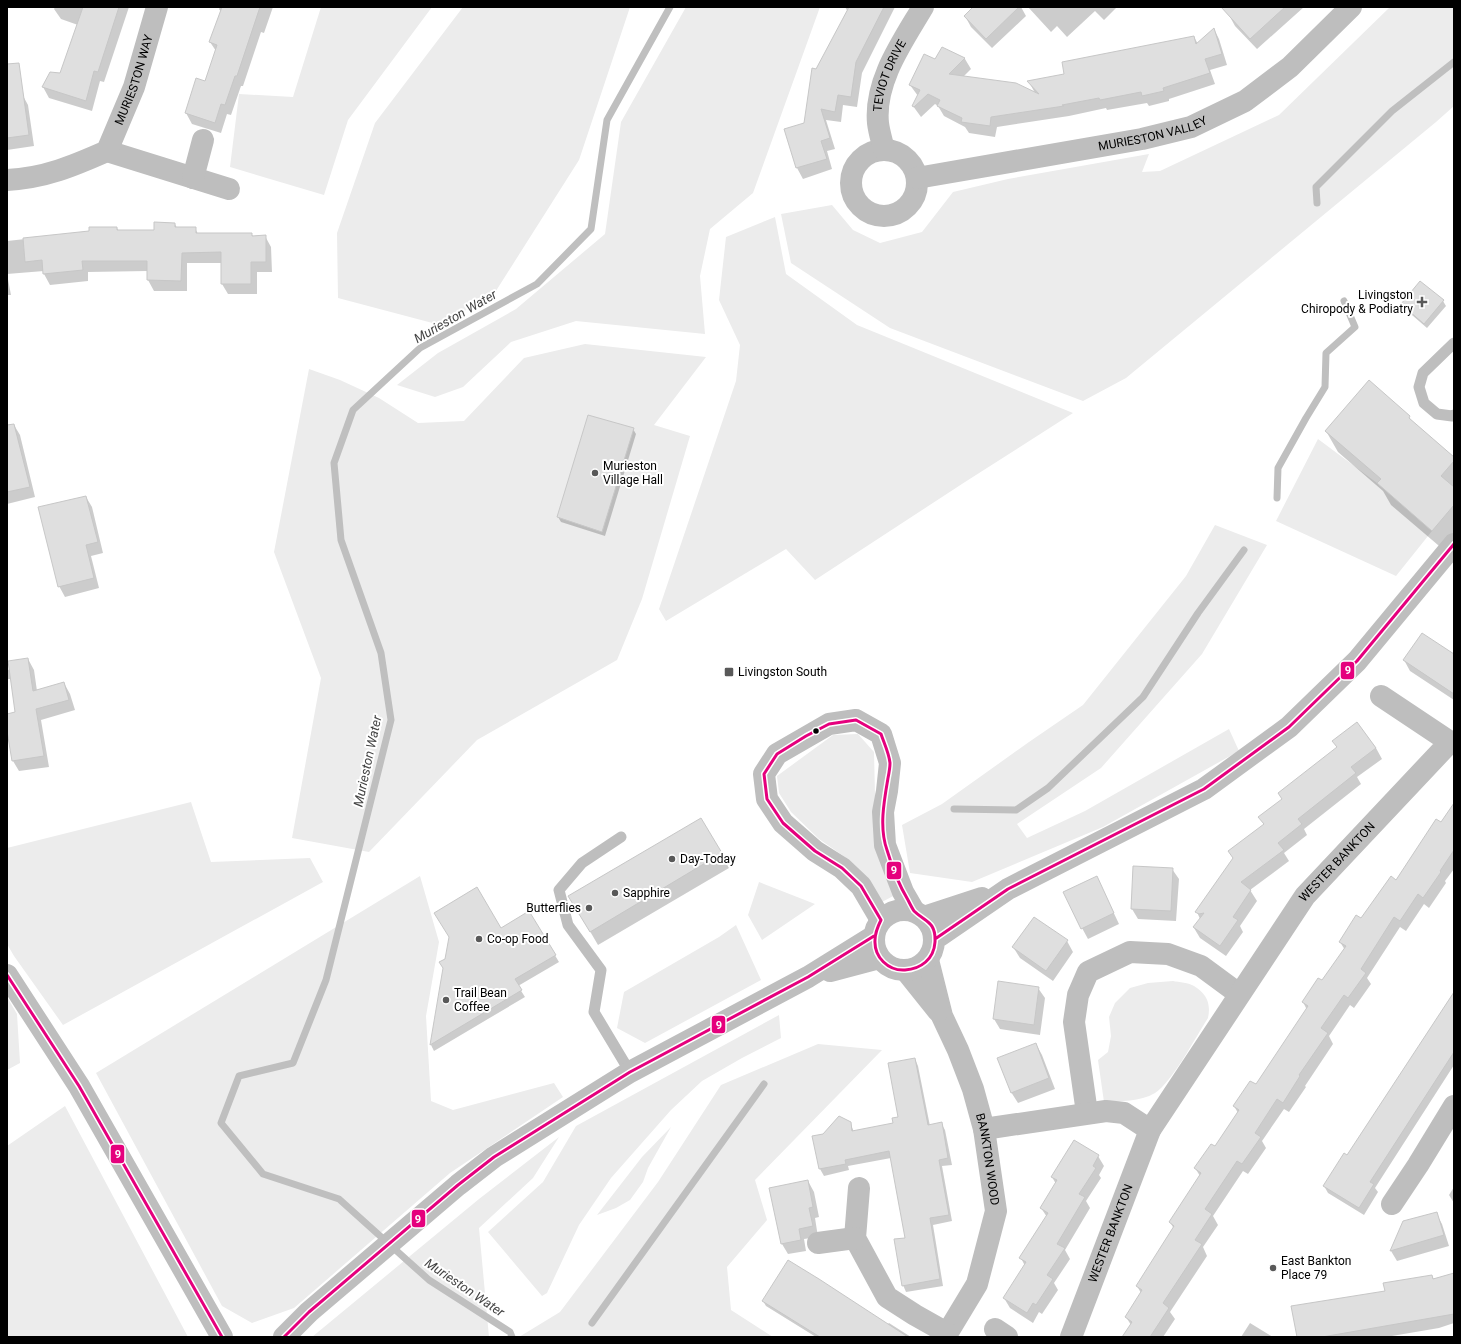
<svg xmlns="http://www.w3.org/2000/svg" width="1461" height="1344" viewBox="0 0 1461 1344" font-family="Roboto,sans-serif">
	<rect width="100%" height="100%" fill="#fff"/>
	<!-- green -->
	<path fill="#ececec" d="M321,7H432L348,120L324,195L230,167L239,94L293,97Z
		M463,7H630L579,160L494,294L440,325L338,298L337,233L375,123Z
		M686,7H820L753,193L710,229L700,276L705,334L576,321L511,342L463,387L435,397L397,385L438,353L516,309L605,234L621,122Z
		M1390,7H1454V106L1436,122L1126,378L1083,401L890,328L791,263L781,214L832,205L853,230L880,243L922,232L953,192L1008,179L1149,154L1142,172L1160,171L1279,115Z
		M775,217L786,274L857,325L1073,413L965,482L815,580L786,549L666,621L659,609L736,381L740,345L719,300L726,237Z
		M585,344L706,357L654,425L690,436L642,599L617,660L477,740L369,852L292,838L321,678L274,552L309,369L340,380L379,398L418,423L464,421L524,358Z
		M1318,439L1377,483L1432,531L1396,576L1276,521Z
		M1215,525L1267,545L1202,654L1101,768L1017,824L1027,838L1085,811L1229,729L1239,751L1103,827L972,882L910,873L902,825L942,804L1029,742L1083,705L1186,576Z
		M858,734L874,752L876,838L897,894L880,903L865,876L845,857L819,839L791,812L779,793L777,776L833,735Z
		M191,802L211,862L310,858L323,882L63,1025L14,956L7,944V848Z
		M420,876L439,942L426,1016L431,1101L453,1110L554,1083L563,1097L450,1173L294,1308L252,1323L222,1306L96,1073Z
		M759,882L815,904L762,940L748,915Z
		M736,925L761,980L645,1043L617,1028L624,992L719,937Z
		M1173,981C1179,982 1189,983 1194,986C1207,994 1211,1004 1208,1018C1195,1038 1173,1081 1155,1093C1140,1102 1120,1101 1104,1102L1098,1060L1108,1052L1111,1036L1109,1017L1115,1003L1130,988L1148,983Z
		M7,997L17,1014L20,1063L7,1070Z
		M779,1015L781,1038L742,1058L702,1081L671,1110L611,1178L579,1225L547,1293L542,1296L488,1232L543,1182L576,1126Z
		M818,1044L882,1050L755,1180L767,1220L727,1267L731,1310L773,1337H519L560,1312L658,1182L721,1085Z
		M65,1106L188,1337H7V1146Z
		M671,1127L648,1168L643,1182L630,1200L616,1208L597,1215L642,1157Z
		M559,1137L533,1178L479,1228L489,1337H312L479,1199Z"/>
	<!-- shadow -->
	<path fill="#0003" d="M55,7H129L104,82L100,81L92,111L49,98L43,87L61,74L78,25L61,19L54,9Z
		M220,7H273L264,33L261,32L243,86H241L231,115L227,114L221,133L192,124L186,113L205,82L216,51L210,42L221,12L219,9Z
		M845,7H895L862,73L857,107L843,105L841,122L826,120L835,149L827,151L832,169L803,179L797,168L785,130L805,124L816,70L848,12Z
		M975,7H1021L1026,16L992,48L971,27L965,16Z
		M1028,7H1117L1104,20L1095,11L1067,37L1057,26L1051,32Z
		M1238,7H1304L1257,49L1235,26L1229,15Z
		M1214,29L1219,39L1227,65L1210,70L1215,84L1169,99V101L1149,106L1147,103L1107,110L1106,108L1069,116L997,127L995,137L969,133L965,127L944,116L938,106L935,104L921,117L913,106L918,96L910,85L936,61L942,48L965,59L971,69L963,77L1035,93L1029,82L1065,75L1194,37L1198,44Z
		M22,94L28,105L34,146L7,150V96Z
		M175,224L177,228H195L198,234H251L253,236H265L271,247L272,272H257V294H228L222,284V263H187V291H154L148,280V271L88,272V281L50,285L44,274V271L7,274L11,295H7V241L90,232L117,228L119,231H155Z
		M1443,301L1446,306L1427,328L1405,309L1402,304Z
		M1409,417L1413,423L1454,458V541L1445,551L1391,505L1383,491L1338,452L1326,431Z
		M14,425L20,435L35,497L7,504V426Z
		M633,429L636,434L605,536L561,522L558,517Z
		M86,497L92,507L103,553L91,556L99,588L65,597L59,586Z
		M1454,655V700L1410,671L1404,660Z
		M28,659L34,670L37,691L64,683L70,694L75,710L41,720L49,767L19,771L13,761L7,725V715L16,713L11,679H7V664L8,670L10,669Z
		M1357,724L1376,748L1382,759L1357,777L1361,784L1304,829L1307,835L1284,853L1289,861L1250,890L1257,901L1240,926L1243,932L1226,956L1200,938L1194,928L1200,919L1197,912L1264,825L1260,817L1283,800L1337,748L1334,742Z
		M1454,805V869L1445,881L1446,883L1429,908L1424,904L1406,931L1400,927L1367,978L1371,984L1354,1008L1350,1005L1329,1036L1333,1044L1305,1086L1306,1087L1289,1112L1284,1109L1262,1141L1266,1148L1248,1174L1243,1171L1213,1216L1218,1225L1203,1247L1207,1256L1170,1312L1175,1319L1163,1337H1123L1131,1325L1126,1317L1141,1293L1137,1286L1174,1229L1170,1222L1200,1176L1195,1168L1215,1148L1238,1113L1234,1106L1256,1086L1307,1010L1303,1002L1322,982L1345,950L1340,942L1397,881L1441,824Z
		M701,819L729,868L598,945L570,897Z
		M1172,869L1179,879L1176,921L1138,919L1132,909Z
		M1102,888L1119,924L1088,939L1082,928Z
		M529,912L559,962L518,986L525,997L434,1051L431,1045L450,937L501,929Z
		M1067,941L1073,952L1053,981L1020,958L1013,947Z
		M1038,988L1045,998L1040,1035L1000,1029L994,1019Z
		M1454,993V1065L1375,1188L1378,1192L1364,1215L1328,1193L1324,1186L1347,1156Z
		M1036,1044L1042,1055L1055,1089L1018,1103L1011,1092Z
		M915,1059L918,1066L930,1126L941,1123L945,1130L952,1165L942,1166L952,1221L933,1225L943,1286L906,1292L903,1285L906,1238L891,1158L848,1166L849,1170L824,1176L820,1169L813,1137L824,1134L850,1123L854,1132L894,1124L900,1117Z
		M1098,1156L1104,1166L1099,1175L1101,1178L1086,1201L1090,1208L1065,1250L1070,1259L1054,1283L1058,1290L1042,1314L1039,1312L1033,1323L1010,1308L1004,1298L1025,1266L1021,1258L1047,1217L1041,1208L1056,1184L1052,1177Z
		M808,1181L814,1192L819,1217L815,1218L818,1237L804,1239L806,1251L788,1254L782,1244L771,1188Z
		M1454,1187V1203L1449,1195Z
		M1436,1213L1442,1224L1449,1246L1397,1261L1391,1251L1404,1222Z
		M1454,1274V1323L1439,1328L1386,1337H1298L1432,1276L1434,1280Z
		M763,1301L887,1325L889,1323L911,1337H816L766,1306Z
		M1250,1323L1273,1337H1241Z"/>
	<g fill="none" stroke-linecap="round" stroke-linejoin="round">
		<!-- stream -->
		<path stroke="#bfbfbf" stroke-width="7" d="M1317,203L1316,187L1392,111L1454,62
			M1277,498L1278,468L1306,418L1325,387L1326,353L1355,327L1344,301
			M954,809L1016,810L1048,788L1143,697L1198,613L1244,550
			M592,1323L764,1084
			M512,1337L510,1332L429,1280L339,1199L263,1174L221,1123L239,1076L293,1063L326,980L391,720L381,653L341,540L334,463L353,410L420,348L537,284L591,229L607,120L670,7"/>
	</g>
	<!-- building -->
	<path fill="#dfdfdf" stroke="#c7c7c7" d="M83,7H119L98,72L94,71L86,101L42,87L50,72L60,73Z
		M222,7H260L237,76H235L225,105L221,104L215,123L185,113L196,78L205,81L217,45L209,42Z
		M849,7H884L856,62L851,97L838,95L835,112L821,109L830,138L821,141L827,159L796,168L784,129L804,123L812,68L816,69Z
		M973,7H1019L986,39L964,16Z
		M1221,7H1285L1250,39Z
		M1214,28L1222,54L1205,59L1210,73L1163,88L1164,91L1142,96L1141,92L1100,100L1099,98L1062,105L1064,106L991,117L990,126L961,122L962,118L937,106L940,100L928,94L914,107L912,106L920,90L909,85L924,54L935,59L942,47L965,58L949,74L1016,83L1039,94L1027,81L1064,74L1062,62L1194,36L1196,44Z
		M19,63L29,135L7,138V64Z
		M154,222L175,223V227H196V233H252V236L266,235V262H251V284H221V252L182,253L181,281L147,280V261H82L83,270L43,274L42,260L25,262L23,238L89,231V227H117V230H154Z
		M1420,281L1444,300L1424,324L1401,304Z
		M1369,380L1410,416L1409,418L1454,457V461L1441,476L1454,487V505L1432,531L1377,483L1381,479L1325,431Z
		M588,415L634,428L602,532L557,517Z
		M14,424L30,487L7,492V425Z
		M86,496L98,542L86,545L94,578L58,587L38,507Z
		M1422,633L1454,654V694L1403,660Z
		M28,658L33,691L64,682L69,700L36,709L44,756L12,761L7,731V714L15,712L8,661Z
		M1357,722L1376,748L1351,767L1356,773L1298,819L1302,824L1278,843L1284,850L1241,882L1251,890L1233,917L1238,920L1220,946L1193,927L1204,913L1199,914L1195,912L1233,858L1228,851L1264,824L1258,817L1282,799L1278,793L1337,747L1332,741Z
		M1454,803V850L1440,871L1441,872L1423,898L1418,894L1400,921L1394,917L1361,969L1366,973L1348,998L1344,995L1321,1028L1328,1033L1299,1075L1300,1076L1283,1103L1277,1099L1255,1133L1261,1137L1242,1164L1237,1161L1205,1209L1212,1214L1195,1240L1202,1244L1163,1303L1169,1308L1150,1337H1122L1132,1322L1125,1317L1142,1290L1136,1286L1174,1226L1169,1222L1201,1173L1194,1168L1211,1144L1215,1146L1239,1110L1233,1106L1250,1081L1256,1084L1308,1006L1302,1002L1318,978L1322,980L1346,946L1339,942L1356,915L1361,918L1391,876L1396,880L1436,819L1441,822Z
		M701,818L722,853L590,932L568,896Z
		M1133,866L1173,868L1171,911L1131,909Z
		M1097,876L1114,913L1081,929L1063,892Z
		M477,887L501,928L529,911L556,955L515,979L522,990L430,1045L443,968L439,962L445,959L449,937L434,913Z
		M1034,917L1068,940L1046,971L1012,947Z
		M998,981L1039,987L1034,1025L993,1019Z
		M1454,992V1052L1370,1182L1374,1184L1359,1208L1323,1186L1344,1153L1347,1155Z
		M1036,1043L1049,1078L1011,1093L997,1058Z
		M915,1058L928,1125L942,1122L948,1158L939,1160L949,1215L930,1218L940,1279L902,1286L894,1239L905,1238L889,1151L845,1160L846,1164L819,1169L812,1136L823,1134L839,1116L851,1122L852,1131L893,1123L892,1118L898,1117L888,1063Z
		M1074,1140L1099,1155L1093,1166L1096,1168L1079,1194L1085,1197L1057,1244L1065,1248L1047,1275L1053,1279L1036,1305L1033,1303L1027,1313L1003,1298L1026,1262L1019,1258L1048,1213L1040,1208L1057,1180L1051,1177Z
		M808,1180L813,1207L809,1208L813,1226L799,1229L801,1240L781,1244L769,1188Z
		M1437,1212L1444,1235L1390,1251L1403,1221Z
		M788,1260L819,1279L908,1337H820L762,1301Z
		M1454,1273V1314L1322,1337H1297L1291,1306L1385,1291L1383,1283L1432,1275L1433,1279Z"/>
	<g fill="none" stroke-linecap="round" stroke-linejoin="round">
		<!-- service -->
		<path stroke="#bebebe" stroke-width="11" d="M1454,343L1423,373L1419,387L1424,403L1437,414L1452,416L1454,415
			M621,837L582,863L559,890L568,925L601,970L594,1012L630,1072"/>
		<!-- minor -->
		<g stroke="#bebebe" stroke-width="22">
			<circle cx="884" cy="183" r="33"/>
			<path id="s1" d="M884,150C882,141 879,132 878,123C874,81 903,41 923,7"/>
			<path d="M107,151L229,189"/>
			<path d="M193,178L203,140"/>
			<path id="s2" d="M917,178L1142,139L1191,127L1245,101L1290,67L1351,7"/>
			<path id="s3" d="M7,180C45,178 73,166 107,151L134,87L157,7"/>
			<path d="M881,920L861,886L842,868L815,851L783,823L767,799L764,774L777,754L829,724L856,720L881,734L890,763L887,791L883,812L885,845L903,892L914,911"/>
			<path id="s4" d="M928,960L942,1016L958,1050L973,1089L984,1129L996,1211L977,1284L945,1337"/>
			<path d="M906,971L938,1011"/>
			<path d="M1087,1113L1074,1022L1078,995L1088,972L1130,952L1168,954L1201,966L1239,994"/>
			<path id="s5" d="M984,1129L1106,1111L1124,1113L1150,1130L1305,896L1450,742L1381,696"/>
			<path d="M859,1188L855,1238L887,1297L915,1315L947,1333"/>
			<path d="M1392,1204L1418,1165L1454,1106"/>
			<path d="M818,1243L855,1238"/>
			<path d="M995,1329L1007,1337"/>
			<path id="s6" d="M1071,1337L1150,1130"/>
		</g>
		<!-- tertiary -->
		<path stroke="#bebebe" stroke-width="22" d="M874 940a30 30 0 1 1 60 0a30 30 0 1 1-60 0Z
			M924,917L982,898
			M935,939L1008,889L1204,789L1289,727L1357,661L1454,544
			M830,971L879,958
			M7,975L79,1086L222,1337
			M284,1337L309,1312L458,1185L494,1157L630,1072L808,977L874,936"/>
		<defs>
			<path id="bus-1" d="M856,720L881,734C884,743 889,753 890,763C890,768 889,773 888,778C884,801 879,828 887,850C892,867 899,885 908,900C910,904 912,908 914,911C925,922 936,921 935,942C934,959 921,969 905,970C888,971 874,957 875,940C875,933 878,926 881,920L861,886L842,868L815,851L783,823L767,799L764,774L777,754L806,736L829,724Z
				M935,939L1008,889L1204,789L1289,727L1357,661L1454,544
				M7,975L79,1086L222,1337
				M284,1337L309,1312L458,1185L494,1157L630,1072L808,977L874,936"/>
		</defs>
		<!-- bus-1 casing -->
		<use href="#bus-1" stroke="#fff" stroke-width="6"/>
		<!-- bus-1 -->
		<use href="#bus-1" stroke="#e5007d" stroke-width="3"/>
	</g>
	<!-- markers -->
	<g fill="#595959" stroke="#fff" stroke-width="1.5">
		<path d="M1420 296h4v4h4v4h-4v4h-4v-4h-4v-4h4z"/>
		<circle cx="595" cy="473" r="4"/>
		<rect x="724" y="667" width="10" height="10" rx="2"/>
		<circle cx="672" cy="859" r="4"/>
		<circle cx="615" cy="893" r="4"/>
		<circle cx="589" cy="908" r="4"/>
		<circle cx="479" cy="939" r="4"/>
		<circle cx="446" cy="1000" r="4"/>
		<circle cx="1273" cy="1268" r="4"/>
	</g>
	<circle fill="#000" stroke="#fff" stroke-width="1.5" cx="816" cy="731" r="3.5"/>
	<g text-anchor="middle" stroke-width="4" stroke-linejoin="round" paint-order="stroke">
		<!-- street labels -->
		<g font-size="12" fill="#000" stroke="#fff">
			<text dy="4" stroke="none"><textPath href="#s1" startOffset="77">TEVIOT DRIVE</textPath></text>
			<text dy="4" stroke="none"><textPath href="#s3" startOffset="181">MURIESTON WAY</textPath></text>
			<text dy="4" stroke="none"><textPath href="#s2" startOffset="240">MURIESTON VALLEY</textPath></text>
			<text dy="4" stroke="none"><textPath href="#s5" startOffset="500">WESTER BANKTON</textPath></text>
			<text dy="4" stroke="none"><textPath href="#s4" startOffset="209">BANKTON WOOD</textPath></text>
			<text dy="4" stroke="none"><textPath href="#s6" startOffset="111">WESTER BANKTON</textPath></text>
		</g>
		<!-- poi labels -->
		<g font-size="12" fill="#000" stroke="#fff" text-anchor="start">
			<text x="1413" y="299" text-anchor="end">Livingston<tspan x="1413" dy="14">Chiropody &amp; Podiatry</tspan></text>
			<text x="603" y="470">Murieston<tspan x="603" dy="14">Village Hall</tspan></text>
			<text x="738" y="676">Livingston South</text>
			<text x="680" y="863">Day-Today</text>
			<text x="623" y="897">Sapphire</text>
			<text x="581" y="912" text-anchor="end">Butterflies</text>
			<text x="487" y="943">Co-op Food</text>
			<text x="454" y="997">Trail Bean<tspan x="454" dy="14">Coffee</tspan></text>
			<text x="1281" y="1265">East Bankton<tspan x="1281" dy="14">Place 79</tspan></text>
		</g>
		<!-- water labels -->
		<g font-size="13" font-style="italic" fill="#444" stroke="#fff">
			<text transform="translate(455 316) rotate(-30)" y="5">Murieston Water</text>
			<text transform="translate(367 761) rotate(-78)" y="5">Murieston Water</text>
			<text transform="translate(465 1287) rotate(34)" y="5">Murieston Water</text>
		</g>
	</g>
	<g stroke="#fff" stroke-width="1.5">
		<rect x="1340" y="661" width="15" height="19" rx="4" fill="#e5007d"/>
		<rect x="886" y="861" width="16" height="19" rx="4" fill="#e5007d"/>
		<rect x="711" y="1015" width="15" height="19" rx="4" fill="#e5007d"/>
		<rect x="110" y="1144" width="15" height="20" rx="4" fill="#e5007d"/>
		<rect x="411" y="1209" width="15" height="19" rx="4" fill="#e5007d"/>
	</g>
	<g font-size="11" text-anchor="middle" font-weight="bold" fill="#fff">
		<text x="1348" y="674">9</text>
		<text x="894" y="874">9</text>
		<text x="719" y="1029">9</text>
		<text x="118" y="1158">9</text>
		<text x="418" y="1223">9</text>
	</g>
	<!-- border -->
	<rect width="1461" height="1344" fill="none" stroke="#000000" stroke-width="16"/>
</svg>
